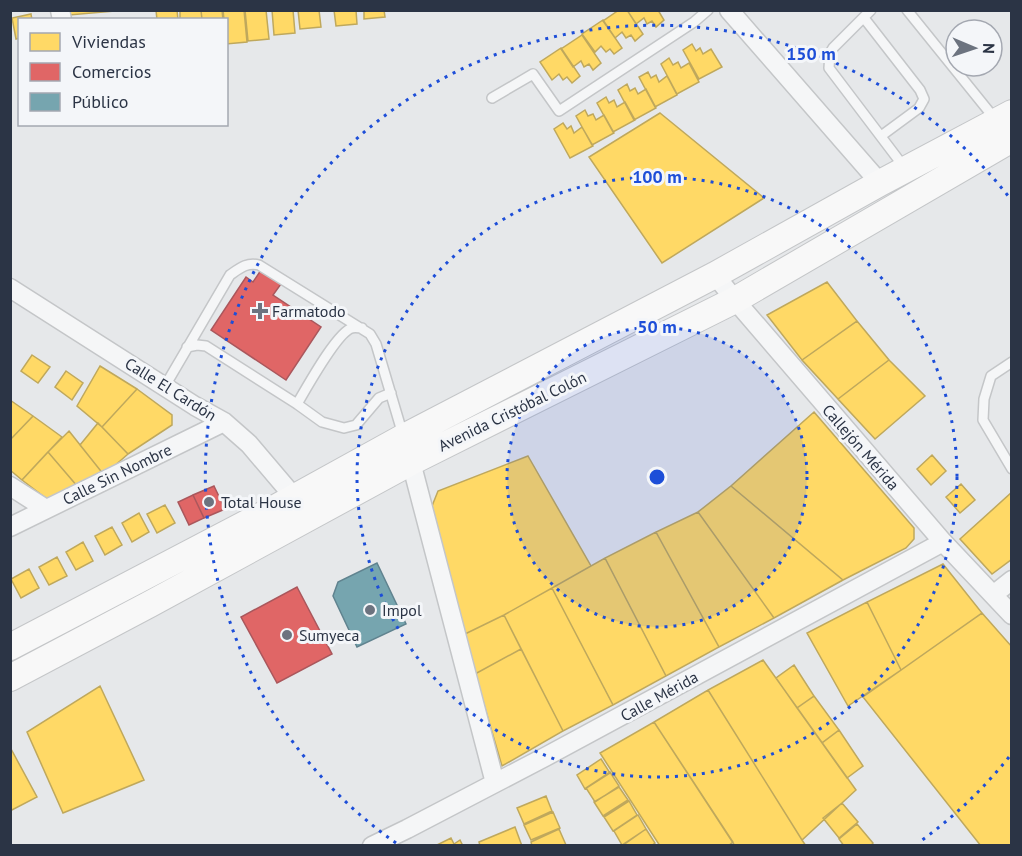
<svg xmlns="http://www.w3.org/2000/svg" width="1022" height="856" viewBox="0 0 1022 856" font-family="'PT Sans',sans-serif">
	<rect width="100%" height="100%" fill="#e6e8ea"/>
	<!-- homes -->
	<path fill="#ffd966" stroke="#bfa85c" stroke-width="1.5" d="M68,10L115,11L69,15Z
		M156,10H177L178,20H157Z
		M180,10H201L202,20H180Z
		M201,10H222L223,20H202Z
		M223,10H244L247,42L226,44V20H224Z
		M245,10H266L269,39L248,41Z
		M272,10H293L295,33L274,35Z
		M298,10H319L321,27L300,29Z
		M334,10H356L357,24L336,26Z
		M364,10H384L385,17L364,19Z
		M619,10H627L643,34L635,41L631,35L626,38L622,32L615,38L603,21Z
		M627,10H658L664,20L656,27L652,21L647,24L644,18L636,24Z
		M31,14L32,20H20V38L16,39L12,18Z
		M603,20L622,48L614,54L610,49L606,52L601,46L595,52L582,34Z
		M582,35L601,63L593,70L589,64L584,67L581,61L573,67L561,49Z
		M692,44L696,51L700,48L703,54L711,49L722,67L699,79L683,50Z
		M561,48L580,76L572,83L567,77L563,80L559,74L552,80L540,62Z
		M669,58L673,65L678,62L681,68L689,63L699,82L677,94L661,64Z
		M648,72L651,78L656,75L659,82L667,76L677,95L655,107L639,77Z
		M627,84L630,91L635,88L638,94L646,89L656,108L634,120L618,90Z
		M606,97L609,103L614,100L617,107L625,102L635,120L613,132L597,103Z
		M585,110L588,116L593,114L596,120L604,115L614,133L592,145L576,116Z
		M660,113L764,198L662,263L589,157Z
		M563,123L567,129L571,126L574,133L582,127L593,146L570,158L554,129Z
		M827,282L857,321L802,360L767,315Z
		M857,321L889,360L838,399L802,360Z
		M32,355L50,367L38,383L21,371Z
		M889,360L925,396L875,439L838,399Z
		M100,366L137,389L102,427L77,406Z
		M66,371L83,383L72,400L55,387Z
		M137,389L172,415V425L128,454L102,427Z
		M10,400L33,416L10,440Z
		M814,412L914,528V539L906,548L843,580L731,486Z
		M33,416L62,437L22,480L10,470V440Z
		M98,423L128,454L104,475L80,445Z
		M69,431L104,475L78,487L48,452Z
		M48,452L78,487L51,502L22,480Z
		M932,455L946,471L931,485L917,469Z
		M528,456L591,566L504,615L465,634L432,506L438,491Z
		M961,484L975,500L960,513L946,497Z
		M731,486L843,580L774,618L698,512Z
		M1012,492V559L992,574L960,539Z
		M165,505L175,523L157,533L147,514Z
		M698,512L774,618L719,647L656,532Z
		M139,513L149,532L132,542L122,523Z
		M112,527L122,545L105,555L95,536Z
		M656,532L719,647L666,676L605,558Z
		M83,542L93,561L76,570L66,552Z
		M57,557L67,576L49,585L39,567Z
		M605,558L666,676L613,705L552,588Z
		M943,564L982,613L901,670L867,602Z
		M29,569L39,588L21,598L11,579Z
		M552,588L613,705L563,731L504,615Z
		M867,602L901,670L848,706L807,633Z
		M982,613L1012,647V846H981L863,697Z
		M504,615L521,649L475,674L465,634Z
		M521,649L563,731L502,766L475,674Z
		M763,660L856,790L802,840L708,690Z
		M794,665L814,696L797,708L776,678Z
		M100,686L144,780L63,813L27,732Z
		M708,690L802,840L806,846H735L654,722Z
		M814,696L839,730L822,743L797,708Z
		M654,722L733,842L728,846H660L600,753Z
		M839,730L863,766L847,778L822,743Z
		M10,747L37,797L10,811Z
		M601,759L610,773L585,789L577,775Z
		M610,772L619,786L595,802L586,788Z
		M619,787L628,800L603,816L594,802Z
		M546,796L552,811L524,824L517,808Z
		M629,801L637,815L613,831L604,817Z
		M842,803L858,822L839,838L823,818Z
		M553,812L560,828L531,840L524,825Z
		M638,815L646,829L622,845L614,831Z
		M857,824L873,843L871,846H844L839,839Z
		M515,827L522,846H480L479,842Z
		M559,829L566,845L532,846L531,842Z
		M646,829L655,843L651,846H622Z
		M451,838L454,844L460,840L463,846H435Z"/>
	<!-- shops -->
	<path fill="#e06666" stroke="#aa575c" stroke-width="1.5" d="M261,270L281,284L273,295L321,327L286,380L211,330L246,277L253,282Z
		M214,486L225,509L204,518L193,495Z
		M193,495L204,518L189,525L178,502Z
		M297,587L332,654L277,683L241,617Z"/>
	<!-- public -->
	<path fill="#76a5af" stroke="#60838f" stroke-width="1.5" d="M377,563L406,624L357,647L333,596L338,582Z"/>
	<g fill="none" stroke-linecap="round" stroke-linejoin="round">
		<defs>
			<path id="lane" d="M871,10L833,48L830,53L829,68L904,167
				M907,10L995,119
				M864,18L920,90L924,99L919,108L881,136
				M492,98L533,74L559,111L694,22L708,10
				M187,347L197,345L206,346L297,404L322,422L344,428L356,425L379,398L391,393
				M1012,362L991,376L984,399L983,420L1012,469
				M165,386L230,275C240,268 247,262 259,265L370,334L376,344L403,435
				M297,404C306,389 337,332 352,328C355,327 359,328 362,328"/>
			<path id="street" d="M60,10L62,20
				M729,10L880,183
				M715,275L735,300L943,542L1012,615
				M10,288L195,406L224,422L249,444L294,497L300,506
				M411,462L495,783
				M10,486L46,509
				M10,527L224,422
				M993,595L1012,580
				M372,846L407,829L545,757L943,542"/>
			<path id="secondary" d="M10,647L268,512L404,437L715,275L880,183L1012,113
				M10,678L150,604L411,462L735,300L1012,139"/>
		</defs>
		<!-- lane casing -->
		<use href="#lane" stroke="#c4c6c8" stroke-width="12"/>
		<!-- street casing -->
		<use href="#street" stroke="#c4c6c8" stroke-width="21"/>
		<!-- secondary casing -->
		<use href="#secondary" stroke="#c4c6c8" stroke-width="28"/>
		<!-- lane -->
		<use href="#lane" stroke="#f5f6f7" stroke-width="9"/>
		<!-- street -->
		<use href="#street" stroke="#f5f6f7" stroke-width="18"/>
		<!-- secondary -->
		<use href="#secondary" stroke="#f8f8f8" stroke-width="26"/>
	</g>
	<!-- distance rings -->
	<circle cx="657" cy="477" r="150" fill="#1d4ed8" fill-opacity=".12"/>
	<g fill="none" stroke="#1d4ed8" stroke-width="3" stroke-dasharray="3 6">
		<circle cx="657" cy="477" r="150"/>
		<circle cx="657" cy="477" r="300"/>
		<path d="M1009 757A450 450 0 0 1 918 843M396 843A450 450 0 1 1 1009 197"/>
	</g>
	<!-- markers -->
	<g fill="#6c737f" stroke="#f4f6f9" stroke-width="2">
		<path d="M257 302h6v6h6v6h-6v6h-6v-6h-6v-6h6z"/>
		<circle cx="209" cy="502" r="6"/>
		<circle cx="370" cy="610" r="6"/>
		<circle cx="287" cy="635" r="6"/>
	</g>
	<g text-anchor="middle" stroke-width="6" stroke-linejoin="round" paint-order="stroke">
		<!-- poi labels -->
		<g font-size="16" fill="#2b3445" stroke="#f4f6f9" text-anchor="start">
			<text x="272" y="317">Farmatodo</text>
			<text x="221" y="508">Total House</text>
			<text x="382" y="616">Impol</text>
			<text x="299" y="641">Sumyeca</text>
		</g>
		<!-- street labels -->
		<g font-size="16" fill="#2b3445" stroke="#f4f6f9">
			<text transform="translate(171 389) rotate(32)" y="6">Calle El Cardón</text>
			<text transform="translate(512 411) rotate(-26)" y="6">Avenida Cristóbal Colón</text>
			<text transform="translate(861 447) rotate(49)" y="6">Callejón Mérida</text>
			<text transform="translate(117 474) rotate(-26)" y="6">Calle Sin Nombre</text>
			<text transform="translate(659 696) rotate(-29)" y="6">Calle Mérida</text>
		</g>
	</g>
	<circle cx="657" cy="477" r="9" fill="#1d4ed8" stroke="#f4f6f9" stroke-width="3"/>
	<g font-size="18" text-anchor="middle" font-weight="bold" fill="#1d4ed8" stroke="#f4f6f9" stroke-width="6" stroke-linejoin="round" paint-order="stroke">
		<text x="811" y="60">150 m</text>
		<text x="657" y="183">100 m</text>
		<text x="657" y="333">50 m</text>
	</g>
	<!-- border -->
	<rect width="1022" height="856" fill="none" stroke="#2b3445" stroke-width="24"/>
	<!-- legend -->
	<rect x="18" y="18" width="210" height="108" fill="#f4f6f9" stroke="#a4a8b1" stroke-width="1.5"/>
	<rect x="30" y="33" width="30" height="18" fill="#ffd966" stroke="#a4a8b1" stroke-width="1.5"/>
	<text x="72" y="48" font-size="18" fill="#2b3445">Viviendas</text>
	<rect x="30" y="63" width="30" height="18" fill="#e06666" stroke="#a4a8b1" stroke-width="1.5"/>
	<text x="72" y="78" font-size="18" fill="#2b3445">Comercios</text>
	<rect x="30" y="93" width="30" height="18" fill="#76a5af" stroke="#a4a8b1" stroke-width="1.5"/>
	<text x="72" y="108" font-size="18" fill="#2b3445">Público</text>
	<!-- north arrow -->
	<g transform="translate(974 48) rotate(92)"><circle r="28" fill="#f4f6f9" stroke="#a4a8b1" stroke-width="1.5"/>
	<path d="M0-4.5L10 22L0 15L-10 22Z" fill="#6c737f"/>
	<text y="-9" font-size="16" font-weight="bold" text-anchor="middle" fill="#2b3445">N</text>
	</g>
</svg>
